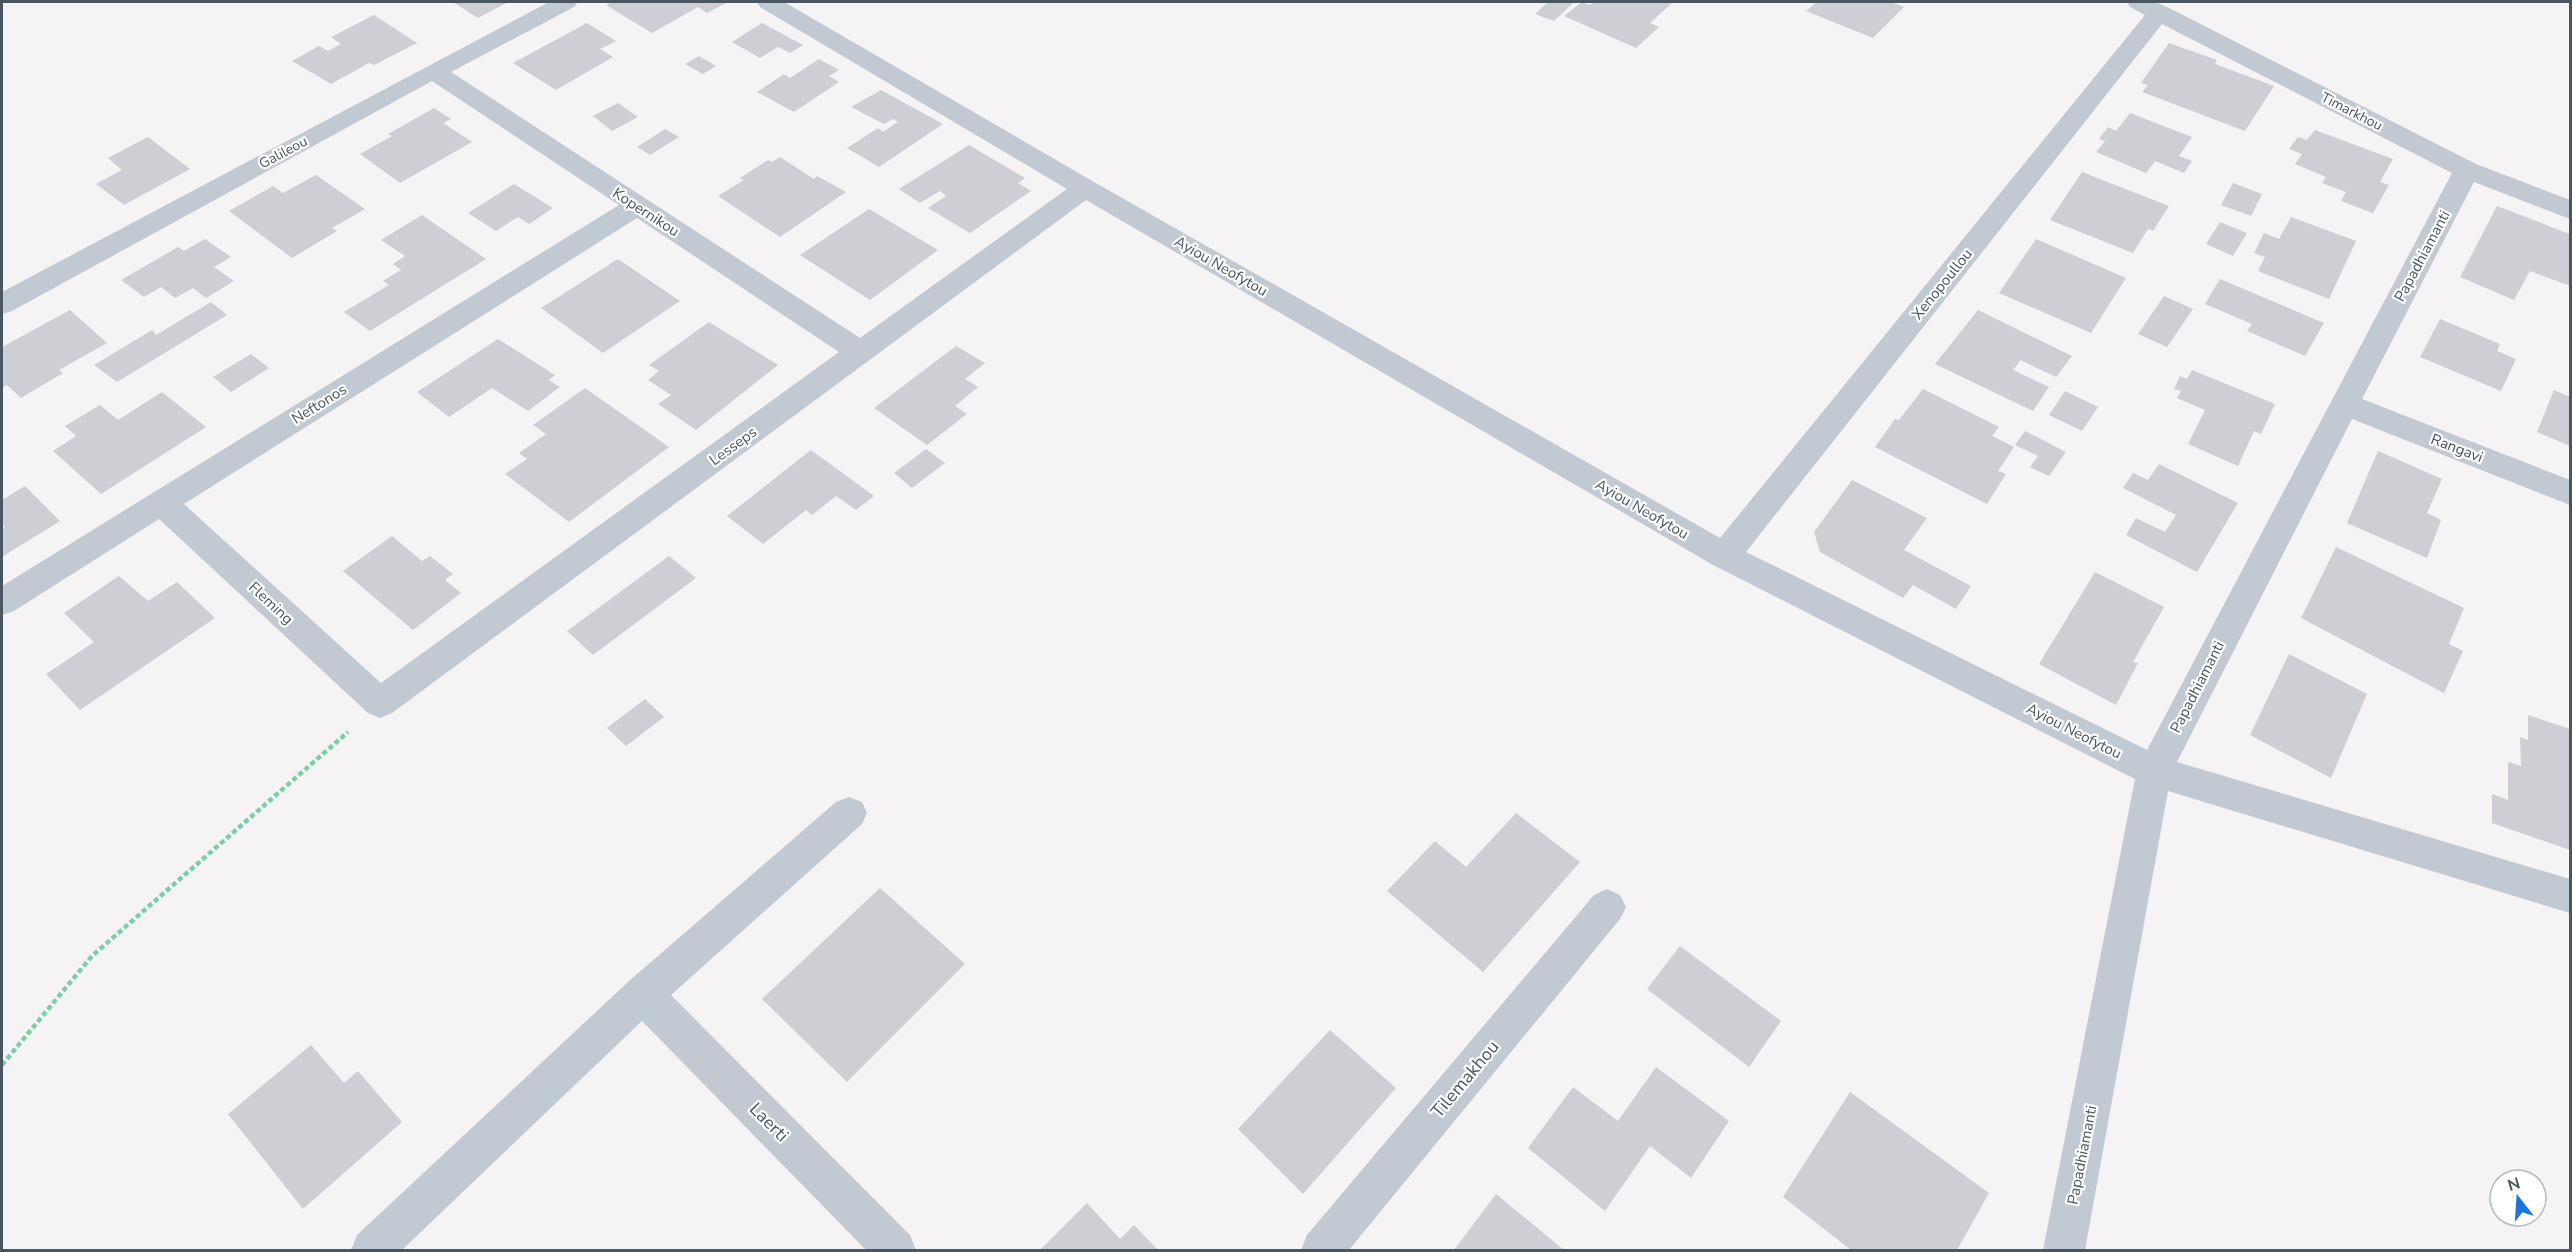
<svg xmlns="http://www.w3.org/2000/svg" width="2572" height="1252" viewBox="0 0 2572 1252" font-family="'Nunito Sans',sans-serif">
	<rect width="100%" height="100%" fill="#f5f3f3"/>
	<!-- building -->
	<path fill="#cdcfd5" d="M453,2H508L478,18Z
		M613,2H728L707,13L698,7L652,33L606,5Z
		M1548,2H1570L1573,3L1554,21L1535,14Z
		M1582,2L1590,5L1594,2L1672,3L1650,23L1659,27L1636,48L1564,16Z
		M1817,2H1891L1904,7L1873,38L1806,11Z
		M374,15L417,43L374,65L369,63L331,84L292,61L319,46L328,51L341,44L331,37Z
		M587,23L616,41L600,49L613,57L556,90L513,63Z
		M762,23L803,45L790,53L778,47L760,58L732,42Z
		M2169,43L2217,60L2215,64L2274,86L2245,131L2142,92L2148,85L2141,83Z
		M699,56L716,66L703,74L685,64Z
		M819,59L839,70L829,76L839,82L794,112L757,92L784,74L790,78Z
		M881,90L943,124L879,167L847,148L878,128L883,132L898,122L893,119L884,124L851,107Z
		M618,103L638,117L612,131L593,116Z
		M434,108L451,119L443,123L472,142L400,183L360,154L392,136L388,134Z
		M2130,113L2192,137L2179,156L2192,161L2184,173L2155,161L2146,173L2096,152L2105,141L2099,139L2108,127L2116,131Z
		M665,129L679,137L650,155L637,147Z
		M2315,130L2393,159L2380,182L2389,185L2373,213L2341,201L2346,192L2322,183L2326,177L2295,164L2302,154L2289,149L2298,137L2307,140Z
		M148,137L190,169L124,205L96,184L122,170L108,158Z
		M969,145L1025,178L1018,183L1031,191L970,233L928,208L946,196L940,191L920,203L899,189Z
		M780,157L814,179L817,176L846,192L780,237L718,196L744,180L740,178L768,160L772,162Z
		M2082,172L2169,206L2153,231L2148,229L2133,253L2050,220Z
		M316,175L365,209L332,228L337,231L292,258L229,211L273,186L283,193Z
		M2233,183L2262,194L2251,216L2221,205Z
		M514,184L553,208L529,224L518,217L496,231L468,213Z
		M2497,206L2570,234V286L2530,271L2514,300L2460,277Z
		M869,209L938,250L870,300L800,255Z
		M422,215L486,259L370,331L344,312L389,285L383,281L401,270L393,264L405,256L381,240Z
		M2291,217L2356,241L2329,299L2258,271L2265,257L2254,253L2264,233L2279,239Z
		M2220,222L2247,233L2233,256L2206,244Z
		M205,239L231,257L214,267L234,281L206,298L193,288L175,298L161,287L144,297L121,280L178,247L184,251Z
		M2036,239L2126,278L2091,333L1999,293Z
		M618,259L680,301L603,353L541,308Z
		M2220,279L2324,323L2305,356L2247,331L2252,324L2205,304Z
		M2164,296L2193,309L2167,347L2138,334Z
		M211,302L227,315L117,382L94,365L152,330L156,335Z
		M70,310L107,343L59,370L63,373L21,398L7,385L2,388V347Z
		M1978,310L2072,356L2056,377L2020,360L2018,364L2013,370L2049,387L2033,411L1935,364Z
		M2440,319L2500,344L2497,351L2516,359L2501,391L2420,357Z
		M709,322L778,365L696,430L658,404L671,395L648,380L659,371L649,365Z
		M498,339L555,375L549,380L560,387L528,411L492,388L449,417L417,392Z
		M956,346L985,363L965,379L978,387L955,406L967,414L927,445L874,408Z
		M251,354L269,368L231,392L213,377Z
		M2192,370L2275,404L2261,434L2254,431L2238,466L2188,444L2205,410L2177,398L2181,391L2174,389L2180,376L2187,379Z
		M585,388L669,447L569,522L505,474L527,459L519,453L546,434L533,425Z
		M1923,389L1999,427L1992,436L2014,447L1998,471L2006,474L1987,504L1875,447L1895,419L1899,420Z
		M2554,390L2570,397V446L2537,432Z
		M2065,391L2098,407L2082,431L2049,415Z
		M162,392L206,427L101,494L53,451L76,436L65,426L100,405L118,420Z
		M2025,431L2066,452L2049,476L2030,467L2038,456L2015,445Z
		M926,449L945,463L912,488L894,473Z
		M811,450L874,496L856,510L836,496L812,515L806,510L763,544L727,516Z
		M2378,451L2442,479L2427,513L2441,520L2427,558L2347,523Z
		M2159,464L2238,503L2197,572L2126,535L2136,518L2165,532L2176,515L2123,488L2133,473L2148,480Z
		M1852,480L1927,518L1904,550L1971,586L1956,609L1913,585L1903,598L1820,552L1814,532Z
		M25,486L60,521L2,557V529L5,527L2,523V500Z
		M392,536L422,561L430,556L453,574L445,580L461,593L413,630L343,571Z
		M2336,547L2464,608L2449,644L2463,651L2444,693L2301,618Z
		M669,556L696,578L593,655L567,631Z
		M2095,572L2164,607L2133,662L2138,663L2116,705L2039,664Z
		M119,576L148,601L177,582L215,618L80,710L46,674L94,642L64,613Z
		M2289,654L2367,694L2331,778L2250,735Z
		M645,699L664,717L626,746L607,728Z
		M2528,715L2570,729V850L2492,823V794L2508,800V762L2521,766L2520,737L2528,740Z
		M1516,813L1580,862L1483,972L1387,891L1435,841L1466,867Z
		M880,888L965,964L847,1082L762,999Z
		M1680,946L1781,1021L1749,1067L1647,989Z
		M1330,1030L1396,1088L1303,1194L1238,1129Z
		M311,1045L344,1083L358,1071L402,1122L303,1209L228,1114Z
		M1656,1067L1729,1121L1691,1178L1650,1146L1605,1211L1528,1148L1573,1087L1618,1121Z
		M1850,1092L1989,1193L1957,1250H1851L1783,1197Z
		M1496,1194L1564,1250H1454Z
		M1087,1203L1120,1239L1134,1225L1158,1250H1040Z"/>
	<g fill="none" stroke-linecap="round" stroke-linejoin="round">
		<!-- path -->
		<path stroke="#7ad0a6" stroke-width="4.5" stroke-dasharray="5 3" stroke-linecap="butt" d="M2,1065L92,956L348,732"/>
		<!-- minor -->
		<path fill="#c1cad2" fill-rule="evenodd" d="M549,2H578L574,7L451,72L860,338L1067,189L760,7L757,2H784L1094,182L1720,538L2145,15L2130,7L2127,2H2155L2167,7L2476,164L2570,200V219L2474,182L2362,399L2570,480V505L2352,419L2177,762L2570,879V913L2168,791L2085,1250H2043L2135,779L1713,565L1086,200L392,713L380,718L368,713L159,519L14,611L2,615V586L619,205L432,81L12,311L2,314V292ZM2162,24L2452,173L2147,750L1746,552ZM637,218L839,352L381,683L184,504Z
			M849,797L862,802L867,813L862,824L671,995L910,1235L916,1250H866L642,1021L402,1250H351L357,1235L629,981L836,802Z
			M1607,889L1620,895L1626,907L1620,919L1349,1250H1301L1307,1235L1594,895Z"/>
	</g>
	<g text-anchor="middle" stroke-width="4.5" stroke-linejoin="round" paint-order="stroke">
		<!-- far-street labels -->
		<g font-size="14" fill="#4a5661" stroke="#fff">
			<text transform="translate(2352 111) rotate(27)" y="5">Timarkhou</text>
			<text transform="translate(283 152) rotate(-28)" y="5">Galileou</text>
		</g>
		<!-- street labels -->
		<g font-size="15" fill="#4a5661" stroke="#fff">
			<text transform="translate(646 212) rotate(33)" y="5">Kopernikou</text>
			<text transform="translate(2422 256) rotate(-62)" y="5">Papadhiamanti</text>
			<text transform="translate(1221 266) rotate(30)" y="5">Ayiou Neofytou</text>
			<text transform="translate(1942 284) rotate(-51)" y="5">Xenopoullou</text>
			<text transform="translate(319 404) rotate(-32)" y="5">Neftonos</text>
			<text transform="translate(733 446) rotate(-36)" y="5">Lesseps</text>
			<text transform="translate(2457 448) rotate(21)" y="5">Rangavi</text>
			<text transform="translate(1642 509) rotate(30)" y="5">Ayiou Neofytou</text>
			<text transform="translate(271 603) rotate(43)" y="5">Fleming</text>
			<text transform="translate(2197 687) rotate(-63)" y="5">Papadhiamanti</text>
			<text transform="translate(2074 731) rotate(27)" y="5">Ayiou Neofytou</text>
			<text transform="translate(2082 1155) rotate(-79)" y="5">Papadhiamanti</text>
		</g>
		<!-- near-street labels -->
		<g font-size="18" fill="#4a5661" stroke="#fff">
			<text transform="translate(1465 1079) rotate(-50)" y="6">Tilemakhou</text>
			<text transform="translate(769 1122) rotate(45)" y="6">Laerti</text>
		</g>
	</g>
	<!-- border -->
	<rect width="2572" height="1252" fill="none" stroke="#4a5661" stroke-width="6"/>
	<!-- north arrow -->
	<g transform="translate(2518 1198) rotate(343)"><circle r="28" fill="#ffffff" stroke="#b7bbc0" stroke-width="1.5"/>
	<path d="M0-4.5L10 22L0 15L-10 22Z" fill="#1a73e8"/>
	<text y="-9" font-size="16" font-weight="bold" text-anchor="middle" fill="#4a5661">N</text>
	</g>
</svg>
